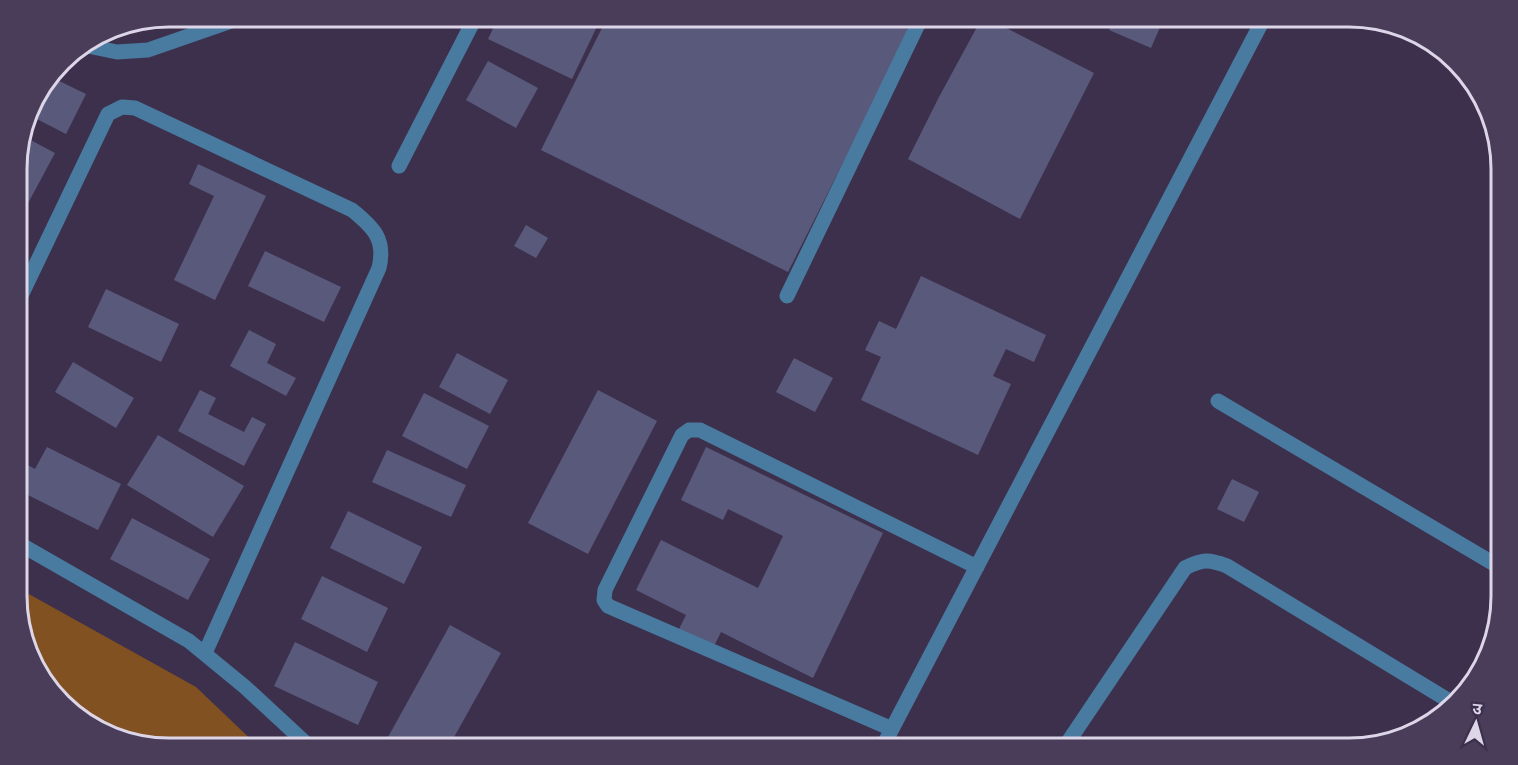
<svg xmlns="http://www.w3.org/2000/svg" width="1518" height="765" viewBox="0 0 1518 765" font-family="'Nunito Sans','Noto Sans Devanagari',sans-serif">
	<rect width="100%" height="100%" fill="#3c304d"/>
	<!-- forest -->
	<path fill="#825121" d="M18,588L196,687L260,748H169L102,733L48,688L18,616Z"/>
	<!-- building -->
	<path fill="#595a7b" d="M499,16H602L572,79L488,39Z
		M608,16H882L910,30L788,272L541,150Z
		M983,16L1094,73L1020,219L908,159L939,97Z
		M1115,16H1165L1151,48L1109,30Z
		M488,61L538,88L516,128L466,100Z
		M51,77L86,94L66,134L29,115L32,101Z
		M23,136L55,153L26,207L17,202V159Z
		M198,164L266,196L215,300L174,280L214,196L189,184Z
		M526,225L548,238L536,258L514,246Z
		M265,251L341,287L324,322L248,286Z
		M921,276L1046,335L1034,362L1006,349L993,376L1011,384L978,455L861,400L881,357L865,350L879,321L896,329Z
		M106,289L179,324L161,362L88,327Z
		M249,330L276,344L267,363L296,378L286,396L230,366Z
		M457,353L508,380L490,414L439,387Z
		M794,358L833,378L815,412L776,392Z
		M73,362L134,398L116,428L55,392Z
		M200,390L216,398L208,414L244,432L252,417L266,424L244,466L178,431Z
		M598,390L657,421L588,554L528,523Z
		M424,393L489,426L467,469L402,436Z
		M158,435L244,486L213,537L127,485Z
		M47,447L121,484L98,530L18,490V460L35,469Z
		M706,447L883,533L813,678L721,632L714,646L679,629L686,615L636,590L661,540L758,588L783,536L728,509L723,520L681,500Z
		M387,450L466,485L451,517L372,482Z
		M1232,479L1259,492L1244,522L1217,509Z
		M348,511L422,547L404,584L330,548Z
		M132,518L210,559L188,600L110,559Z
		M322,576L388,608L367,652L301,619Z
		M450,625L501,653L448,748H382Z
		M295,642L378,682L358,725L274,686Z"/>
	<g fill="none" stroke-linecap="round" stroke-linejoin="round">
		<!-- minor -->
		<path stroke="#497a9f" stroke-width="15" d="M83,45L117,52L148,50L246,16
			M399,166L476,16
			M787,296L922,16
			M17,304L108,114L122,107L135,108L352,210C373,227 386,239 379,268L205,653
			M1218,401L1501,568
			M18,543L189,641L245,687L311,748
			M892,729L608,606L604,600L605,590L682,435L689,430H700L977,567
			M882,748L1265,16
			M1064,748L1185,568C1202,559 1209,559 1227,566L1451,702"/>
	</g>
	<!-- crop -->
	<path d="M0 0H1518V765H0ZM169 27H1349A142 142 0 0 1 1491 169V596A142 142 0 0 1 1349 738H169A142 142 0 0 1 27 596V169A142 142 0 0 1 169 27Z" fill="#493d59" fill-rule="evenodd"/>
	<path fill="none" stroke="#ddd6e9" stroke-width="3" d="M169 27H1349A142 142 0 0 1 1491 169V596A142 142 0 0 1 1349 738H169A142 142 0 0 1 27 596V169A142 142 0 0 1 169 27Z"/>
	<!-- north arrow -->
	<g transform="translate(1476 723) rotate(5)" stroke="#3c304d" stroke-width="4.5" paint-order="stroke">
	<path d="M0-4.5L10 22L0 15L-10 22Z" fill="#ddd6e9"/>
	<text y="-9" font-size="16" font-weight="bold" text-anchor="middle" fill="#ddd6e9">उ</text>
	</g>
</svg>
